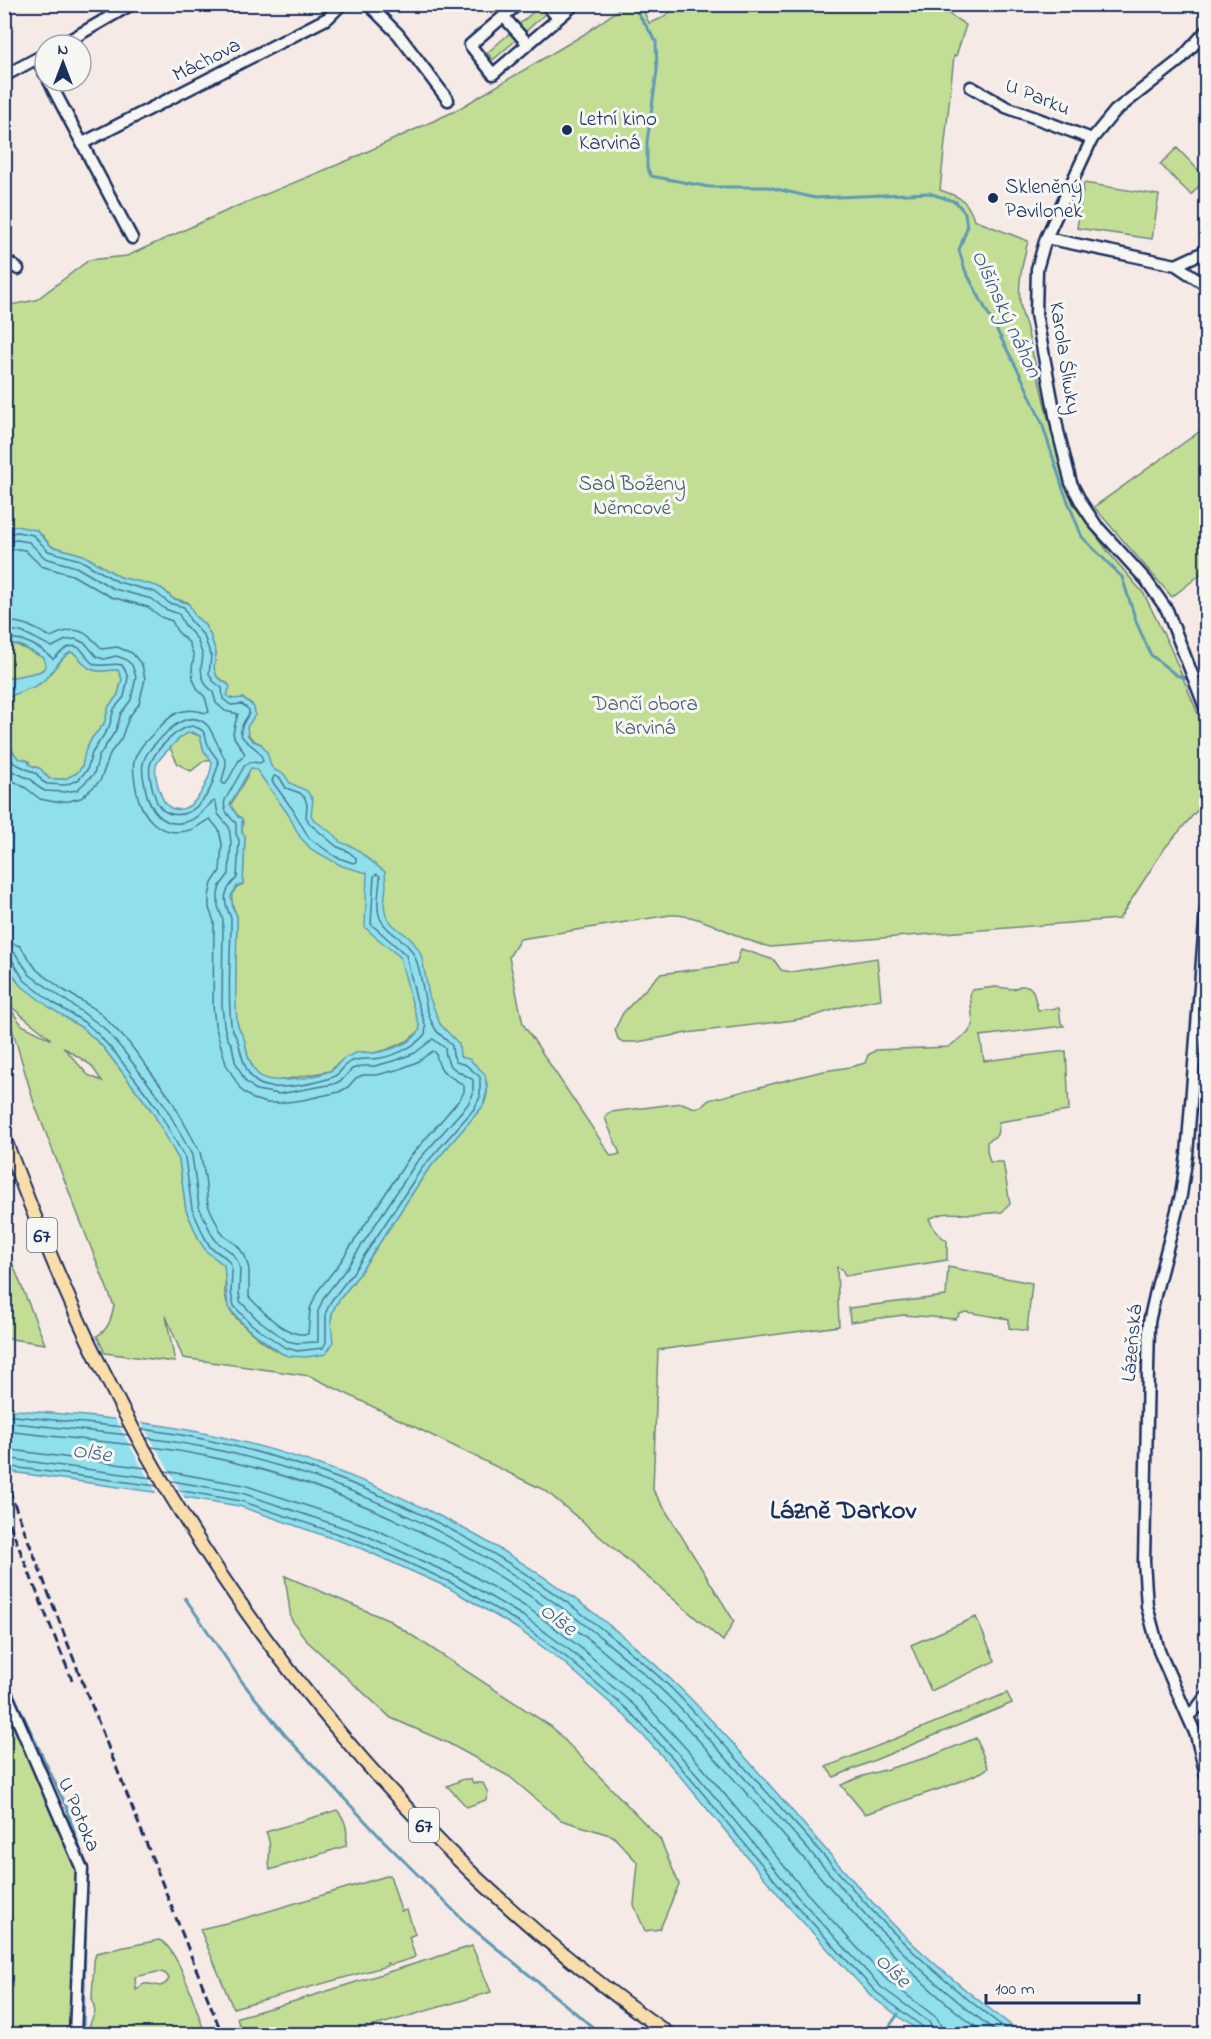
<svg xmlns="http://www.w3.org/2000/svg" width="1211" height="2039" viewBox="0 0 1211 2039" font-family="'Indie Flower',sans-serif">
	<rect width="100%" height="100%" fill="#f6eae7"/>
	<filter id="ink" filterUnits="userSpaceOnUse"><feTurbulence type="fractalNoise" baseFrequency=".0167" numOctaves="2"/><feDisplacementMap in="SourceGraphic" scale="12" xChannelSelector="R" yChannelSelector="G"/><feConvolveMatrix kernelMatrix="1 2 1 2 8 2 1 2 1" color-interpolation-filters="sRGB"/></filter>
	<g filter="url(#ink)">
		<!-- green -->
		<path fill="#c2de95" stroke="#6e867a" stroke-width="1.5" fill-rule="evenodd" d="M625,5H641L649,23L660,19L680,5H935L966,25L956,56H954L940,190C960,197 967,199 974,220L1028,241C1021,268 1014,298 1026,325L1047,414L1073,504L1109,553L1144,594L1170,647L1203,726L1206,800L1164,849L1119,919L771,947C737,941 704,913 670,915L520,939L509,957L523,1024L611,1156L620,1154L605,1118L607,1114L611,1112L682,1103L695,1108L702,1106L709,1100C745,1091 782,1081 819,1072C833,1069 852,1068 865,1063L868,1055L876,1050L948,1047L968,1033L973,1025L970,995L972,990L995,987L1014,989L1020,986H1028L1033,991L1038,1010L1059,1008L1061,1023L1064,1026L980,1036L984,1061L1066,1051L1069,1109L1068,1111L999,1122L997,1135L987,1142V1151L990,1162H1003L1010,1204L1002,1212C992,1213 983,1214 973,1214C954,1215 949,1209 929,1219L936,1232L947,1241V1260L845,1276L842,1269L837,1267L839,1326L658,1350L653,1490L734,1621L723,1641L546,1491L310,1376L183,1358L166,1316L175,1362L105,1353L97,1336C109,1329 111,1319 114,1306L34,1103L5,1004V960L17,981L63,1016L84,1029L103,1047L152,1111L179,1160L186,1210L200,1242L213,1256L224,1265C228,1275 224,1284 225,1294C226,1299 228,1308 231,1312C245,1329 268,1348 288,1356L331,1321L332,1313L336,1304L357,1277L427,1171L483,1106C494,1083 482,1064 460,1057L459,1050L440,1024L421,1030L407,1041L386,1050L373,1053L359,1052L337,1064L330,1071L277,1081L263,1079L256,1073L247,1055L245,1043L240,1034L237,1022L235,1005L237,916C231,904 227,889 243,884L245,836L242,833L243,821C237,816 235,810 230,806L247,776L261,744C239,735 249,723 252,704C243,696 234,702 227,696L228,684L217,677L214,668L216,653L210,634L204,624L195,616L187,602L172,598L164,590L120,577L83,555L51,546L42,535L16,526L5,529V306L36,300L89,260L127,256L235,207L349,160L455,111L583,35ZM5,1002L50,1038V1039L22,1025ZM63,1047L91,1065L102,1081L88,1075Z
			M539,7L545,14L524,33L517,26Z
			M510,33L516,40L493,60L487,53Z
			M1177,148L1206,178L1191,195L1160,164Z
			M1084,183L1159,195L1152,239L1077,228Z
			M1206,427V570L1172,597L1094,507Z
			M15,644L44,658L46,667L39,672L5,679V645Z
			M71,652C80,655 81,663 89,668C100,674 108,669 118,670L122,679L118,695L109,706L104,724L92,738L86,750L82,767L77,773L65,779H50L38,768L30,765L29,761L17,758L5,740L4,701C11,692 29,690 39,684C53,676 57,659 71,652Z
			M189,732L200,736L204,751L211,761H204L191,771L178,764L170,748L178,739Z
			M741,949L774,960L781,970L791,972L877,958L881,999L845,1006L811,1017L794,1020L687,1033L637,1042H623L618,1039L615,1029L623,1013L660,974L736,964Z
			M5,1245L45,1344L5,1338Z
			M948,1267L1032,1283L1027,1331L1009,1328V1319L966,1312L960,1314L956,1319L904,1315L850,1322L849,1308L946,1296Z
			M285,1576L390,1621L552,1727L660,1839L679,1884L660,1929L645,1931L634,1905L638,1863L613,1836L561,1820L510,1777L448,1743L391,1718L307,1641L291,1619Z
			M976,1617L995,1661L931,1691L911,1645Z
			M4,1688L82,1869L75,2034H5Z
			M1007,1693L1012,1703L834,1777L826,1767Z
			M976,1738L988,1768L982,1772L951,1785L865,1814L841,1785L860,1777L929,1757Z
			M464,1779H471L473,1783H483L488,1793L486,1800L467,1807L447,1786Z
			M337,1810C347,1821 348,1832 346,1846L270,1870C267,1857 273,1845 266,1832Z
			M390,1875L401,1911L407,1910L415,1934L409,1937L415,1956L413,1958L390,1965L387,1963V1966L233,2008L200,1929L235,1921Z
			M159,1940C178,1946 198,2014 205,2034H86L95,2012L92,1998L94,1961L96,1953ZM157,1972C163,1972 167,1973 169,1979C161,1992 155,1982 144,1984C141,1985 139,1988 136,1990L135,1977Z
			M472,1946L491,1992L347,2034H243L237,2019L238,2017L292,2002Z"/>
		<!-- water -->
		<path fill="#8fe0eb" stroke="#6199b3" stroke-width="1.5" fill-rule="evenodd" d="M16,526L36,530L51,546L83,555L120,577L157,586L164,590L172,598L189,604L195,616L204,624L210,634L216,653L214,668L217,677L230,686L227,696L232,699L243,698L254,707L255,715L247,727L248,736L253,741L261,744L267,752L271,766L275,770L284,774L290,783L307,791L313,800L311,815L314,820L336,836L340,842L353,847L385,872L386,885L384,905L386,916L393,925L411,939L419,950L422,958L429,996L440,1024L459,1044L460,1057L469,1059L485,1074L487,1091L483,1106L427,1171L357,1277L336,1304L332,1313L331,1321L333,1343L326,1354L306,1357L288,1356L281,1353L247,1328L228,1307L224,1265L207,1252L200,1242L186,1210L179,1160L152,1111L103,1047L84,1029L49,1007L19,984L5,960V740L18,758L27,760L30,765L41,769L46,776L50,779H65L77,773L82,767L85,752L92,738L104,724L109,706L118,695L122,679L118,670C108,669 100,674 89,668C81,663 80,655 71,652C57,659 52,676 39,684C30,690 10,693 5,701V679L39,672L43,670L46,665L44,658L20,645H5V529ZM192,732L200,736L204,751L212,762C211,779 194,817 171,808C161,804 154,776 156,766C158,759 165,753 170,748C177,741 181,734 192,732ZM251,768L256,769L288,814L300,837L311,849L342,866L367,873L365,927L372,934L400,957L411,999L420,1028C416,1043 388,1051 374,1053C367,1053 362,1051 356,1053C352,1055 347,1056 343,1059C338,1062 336,1069 330,1071C314,1077 267,1088 256,1072C249,1063 247,1053 245,1042C244,1035 238,1030 237,1022C234,987 237,951 237,916L233,908L231,896L237,886L243,884L245,836L242,833V818L238,817L230,804Z
			M5,1409C62,1414 120,1418 177,1428C366,1461 547,1556 683,1691C755,1763 817,1843 886,1917C928,1961 975,1999 1023,2034H923L872,1997L787,1905L675,1770L625,1716L562,1661L515,1627L449,1588L360,1548L239,1506L161,1493L5,1471Z"/>
		<!-- pier -->
		<path fill="#f6eae7" d="M114,1417L140,1420L186,1500L158,1496Z"/>
		<g fill="none" stroke-linecap="round" stroke-linejoin="round">
			<!-- shore -->
			<path stroke="#497696" stroke-width="1.5" d="M4,534L17,532L33,535L48,551L80,560L118,582L155,592L169,603L184,607L190,620L204,636L211,656L209,674L213,681L222,688L223,699L231,705L242,704L249,710V714C226,746 258,738 263,761L260,763L251,762L245,765L225,800C222,809 230,818 236,823V834L239,840L237,878C222,892 223,900 231,918C231,953 227,990 231,1024C232,1032 238,1038 239,1045C242,1058 247,1078 260,1084C275,1092 318,1083 333,1077C340,1074 343,1066 350,1062C358,1058 364,1059 372,1059C391,1058 414,1048 425,1034L426,1027L416,998L406,955L371,924L374,876L377,874L380,876C380,890 375,905 380,918C387,934 407,939 414,955C425,977 421,1007 436,1030C440,1036 448,1040 452,1046L453,1055L456,1062L466,1065L480,1077V1097L474,1109L422,1168L352,1274L331,1301L326,1312V1342L323,1348L297,1351L284,1347L251,1324L234,1306L231,1293L232,1270L230,1263L225,1257L211,1248L205,1238L192,1209L185,1158L157,1108L116,1054L97,1033L87,1024L52,1002L24,980L12,960L4,958
				M4,542L17,540L29,542L45,558L76,567L114,589L152,599L165,609L179,614L184,624L197,639L203,656L201,668L202,676L206,685L213,692L216,703L225,711L238,714C230,741 232,732 245,754L238,762L226,784H223L222,781C223,775 226,769 226,763C226,761 210,728 208,726C192,709 173,725 161,738C154,745 145,753 143,764C141,772 144,779 145,787C149,809 163,830 189,821C200,817 205,807 214,801L216,803L218,814L229,827L231,842L229,874L220,886L218,894V906L223,920L222,1005L224,1025L227,1038L232,1045L235,1061L245,1081L256,1090L279,1094L334,1084L342,1080L352,1069L362,1066H375L397,1060L415,1053L433,1039L445,1048C446,1070 458,1070 473,1080V1094L468,1104L416,1163L346,1269L324,1297L318,1311V1342L297,1343L287,1341L256,1318L240,1301L239,1292L240,1269L237,1260L231,1252L217,1242L212,1235L199,1207L192,1155L164,1104L122,1049L103,1027L30,975L15,953L4,950
				M4,551L17,549L25,550L41,566L72,575L111,597L148,607L161,617L172,621L177,631L189,643L194,656L192,668L193,679L198,690L205,697L209,712L206,713C182,705 171,714 155,732C146,741 137,749 134,762C132,771 135,780 136,789C141,816 159,839 190,830C197,828 203,822 210,819L219,830L222,844L220,871L212,883L209,896V908L214,922L213,1005L215,1025L226,1064L241,1090L253,1099L267,1103H279L303,1100L339,1092L348,1087L356,1078L363,1075H377L400,1069L417,1062L433,1051L436,1053C439,1076 450,1074 464,1086V1092L460,1099L409,1158L339,1264L317,1292L310,1309L308,1334C284,1337 264,1312 249,1297V1269L245,1256L237,1245L224,1236L220,1230L208,1205L205,1177L200,1152L171,1099L129,1043L108,1021L98,1011L62,989L37,970L20,946L4,941
				M4,622C23,620 35,629 51,637C75,625 85,629 102,649L117,647L132,653L142,665L145,679L139,704L129,717L121,739L111,752L100,781L81,798L69,801L55,802L40,799L26,788L4,776
				M4,631C23,628 36,640 52,647L66,640L76,639L86,644L97,657L104,659L116,656L125,659L132,665L136,677L131,700L121,713L116,730L99,756L94,774L77,790L65,792L45,791L38,787L32,780L12,771L4,763
				M4,639C21,636 42,648 53,659C62,652 73,638 84,653C87,657 89,662 94,664C103,668 112,662 122,665L125,670L128,678L124,697L114,709L109,727L92,753L87,770L78,780L65,785L47,784L42,781L37,774L14,763L4,750
				M192,726C210,731 203,737 210,749C212,753 216,756 218,761C219,765 217,769 215,774C213,784 209,794 201,802C187,819 162,820 155,797C152,788 148,774 150,765C154,751 178,727 192,726Z
				M274,776L280,778L286,788L300,793L305,798L307,805L306,817L310,824L336,846L349,852L356,858V862L353,863L336,857L309,838L293,810L272,781Z
				M4,1415L124,1427
				M4,1422L129,1435
				M143,1429C309,1451 466,1522 598,1626C626,1648 655,1671 680,1697C729,1749 776,1802 823,1855C844,1878 863,1902 885,1924C925,1965 968,2001 1013,2034
				M4,1431L134,1445
				M147,1438C310,1458 465,1531 594,1632C621,1654 650,1677 674,1702C725,1755 773,1810 822,1865C841,1886 859,1909 879,1929C917,1967 957,2003 1000,2034
				M152,1447C327,1470 498,1557 629,1673C642,1685 655,1696 668,1708C774,1816 863,1943 985,2034
				M4,1449L146,1468
				M4,1458L152,1478
				M4,1466L157,1486
				M165,1471L244,1485L368,1526L460,1568L528,1608L576,1644L641,1699L692,1755L804,1890L887,1980L937,2018L941,2026L942,2034
				M172,1481L242,1493L365,1535L455,1576L523,1616L571,1651L635,1706L685,1761L797,1896L881,1987L929,2022L932,2028L933,2034
				M177,1490L241,1501L362,1542L452,1583L518,1622L566,1657L629,1711L680,1766L792,1901L876,1992L923,2027L926,2034"/>
			<!-- stream -->
			<path stroke="#6199b3" stroke-width="3" d="M632,4L656,41L657,71L647,142V167L651,176L709,187H768L815,198L929,193L956,202L965,213L967,228L959,250L965,270L1022,378L1042,423L1063,489L1082,537L1122,577L1137,624L1151,655L1176,675L1191,680
				M185,1598L243,1683L285,1735L381,1838L466,1923L601,2034
				M4,1675L66,1806L82,1856
				M83,2034L86,1898
				M884,2034L898,2014"/>
			<defs>
				<path id="minor" d="M368,4L398,34L448,100
					M518,4L470,45L493,74L575,4
					M546,4L558,18
					M504,17L528,44
					M1206,31L1180,60L1115,111L1092,139L1046,238L1037,269L1036,314L1058,431L1071,483L1082,504L1096,525L1146,580L1167,610L1206,710
					M61,45L132,4
					M37,59L45,74
					M4,76L45,54
					M49,81L132,238
					M971,87L1006,107L1092,139
					M83,143L328,18L342,4
					M1046,238L1176,265L1206,285
					M4,259L18,269
					M1176,265L1206,251
					M1206,909L1187,1155L1181,1195L1156,1291L1149,1322L1144,1561L1147,1606L1159,1651L1196,1735L1206,1775
					M4,1688L82,1869L75,2034
					M1188,1716L1197,1708L1206,1696"/>
				<path id="major" d="M4,1137C33,1213 63,1290 99,1363C229,1629 426,1865 669,2034"/>
			</defs>
			<!-- minor casing -->
			<use href="#minor" stroke="#1b2f5e" stroke-width="15"/>
			<!-- major casing -->
			<use href="#major" stroke="#1b2f5e" stroke-width="16"/>
			<!-- minor -->
			<use href="#minor" stroke="#f6f6f2" stroke-width="10"/>
			<!-- major -->
			<use href="#major" stroke="#f9deab" stroke-width="12"/>
			<!-- rail -->
			<path stroke="#1b2f5e" stroke-width="3" stroke-dasharray="9 4.5" stroke-linecap="butt" d="M4,1477L84,1686L222,2034
				M4,1510L72,1680"/>
		</g>
	</g>
	<!-- markers -->
	<g fill="#1b2f5e" stroke="#f6f6f2" stroke-width="2">
		<circle cx="567" cy="130" r="6"/>
		<circle cx="993" cy="198" r="6"/>
	</g>
	<g text-anchor="middle" stroke-width="6" stroke-linejoin="round" paint-order="stroke">
		<!-- shield labels -->
		<g fill="#f6f6f2" stroke="#5d6b8a" stroke-width="1.5">
			<rect x="27" y="1218" width="30" height="34" rx="4.5"/>
			<rect x="409" y="1808" width="30" height="34" rx="4.5"/>
		</g>
		<g font-size="20" font-weight="bold" fill="#1b2f5e">
			<text x="42" y="1242">67</text>
			<text x="424" y="1832">67</text>
		</g>
		<!-- street labels -->
		<g font-size="21" fill="#1b2f5e" stroke="#f6f6f2">
			<text transform="translate(206 59) rotate(-27)" y="7">Máchova</text>
			<text transform="translate(1038 96) rotate(22)" y="7">U Parku</text>
			<text transform="translate(1066 358) rotate(81)" y="7">Karola Śliwky</text>
			<text transform="translate(1131 1343) rotate(-85)" y="7">Lázeňská</text>
			<text transform="translate(80 1814) rotate(67)" y="7">U Potoka</text>
		</g>
		<!-- poi labels -->
		<g font-size="21" fill="#1b2f5e" stroke="#f6f6f2" text-anchor="start">
			<text x="579" y="125">Letní kino<tspan x="579" dy="24">Karviná</tspan></text>
			<text x="1005" y="193">Skleněný<tspan x="1005" dy="24">Pavilonek</tspan></text>
		</g>
		<!-- park labels -->
		<g font-size="21" fill="#455b6c" stroke="#f6f6f2">
			<text x="632" y="490">Sad Boženy<tspan x="632" dy="24">Němcové</tspan></text>
			<text x="645" y="710">Dančí obora<tspan x="645" dy="24">Karviná</tspan></text>
		</g>
		<!-- water labels -->
		<g font-size="22" font-style="italic" fill="#385b81" stroke="#f6f6f2">
			<text transform="translate(1008 313) rotate(65)" y="8">Olšinský náhon</text>
			<text transform="translate(92 1451) rotate(7)" y="8">Olše</text>
			<text transform="translate(559 1618) rotate(37)" y="8">Olše</text>
			<text transform="translate(894 1969) rotate(44)" y="8">Olše</text>
		</g>
		<!-- district labels -->
		<g font-size="27" font-weight="bold" fill="#1b2f5e" stroke="#f6f6f2">
			<text x="843" y="1518">Lázně Darkov</text>
		</g>
	</g>
	<!-- margin -->
	<rect width="1211" height="2039" fill="none" stroke="#f6f6f2" stroke-width="24"/>
	<rect x="12" y="12" width="1187" height="2015" fill="none" stroke="#1b2f5e" stroke-width="2" filter="url(#ink)"/>
	<!-- north arrow -->
	<g transform="translate(63 63)"><circle r="28" fill="#f6f6f2" stroke="#9ea6b7" stroke-width="1.5"/>
	<path d="M0-4.5L10 22L0 15L-10 22Z" fill="#1b2f5e"/>
	<text y="-9" font-size="16" font-weight="bold" text-anchor="middle" fill="#1b2f5e">N</text>
	</g>
	<!-- scale -->
	<path d="M986 1994v9h153v-9" fill="none" stroke="#1b2f5e" stroke-width="3"/>
	<text x="995" y="1994" font-size="18" fill="#1b2f5e" stroke="#f6f6f2" stroke-width="4.5" paint-order="stroke">100 m</text>
</svg>
